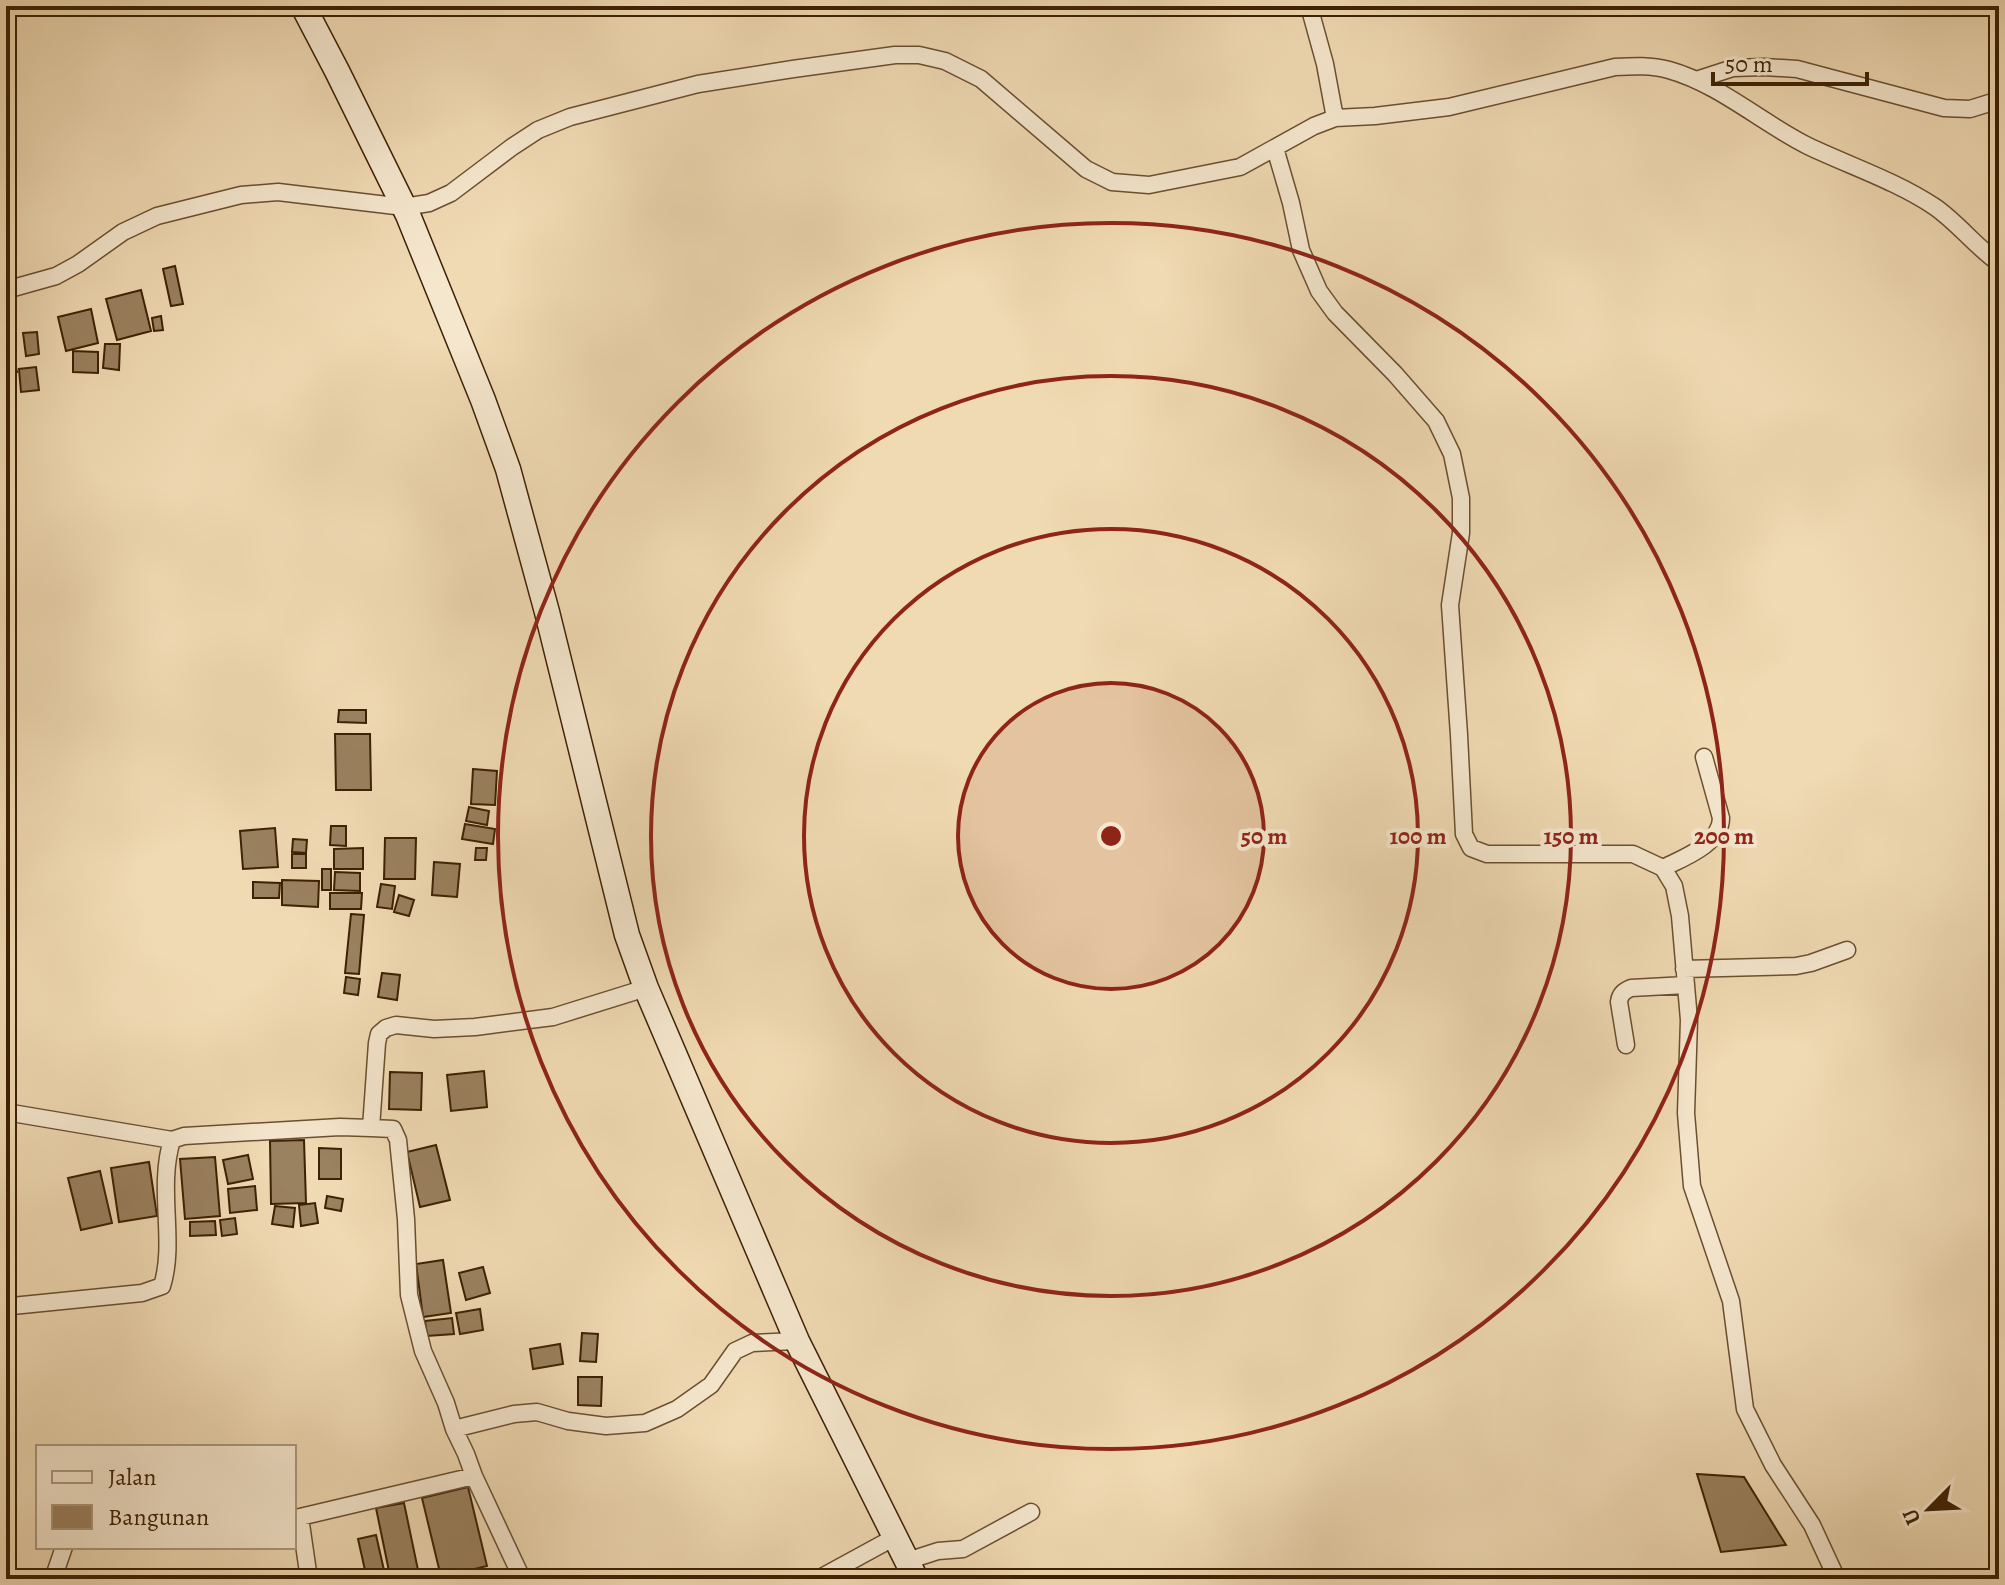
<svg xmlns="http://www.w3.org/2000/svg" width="2005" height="1585" viewBox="0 0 2005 1585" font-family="Alegreya,serif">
	<rect width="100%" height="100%" fill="#f0dab3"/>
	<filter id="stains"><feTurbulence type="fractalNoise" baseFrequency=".0025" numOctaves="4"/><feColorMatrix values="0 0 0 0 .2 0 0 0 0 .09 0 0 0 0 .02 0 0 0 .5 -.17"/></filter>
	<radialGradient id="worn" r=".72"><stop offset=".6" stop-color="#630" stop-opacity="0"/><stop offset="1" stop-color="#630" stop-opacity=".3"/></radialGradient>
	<!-- building -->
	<path fill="#9a815f" stroke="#3d2104" stroke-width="2" d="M175,266L183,304L171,306L163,269Z
		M141,290L151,331L117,340L106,299Z
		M91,309L98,343L66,351L58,317Z
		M161,316L163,330L154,331L152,318Z
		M37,332L39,354L26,356L23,333Z
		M10,343L17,372L6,374V344Z
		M105,344H120L119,370L103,368Z
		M73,351L98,352V373L73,372Z
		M36,367L39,390L21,392L19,369Z
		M339,710H366V723L338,722Z
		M335,734H370L371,790H336Z
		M473,769L497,771L495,805L471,804Z
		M469,807L489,811L487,825L466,821Z
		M465,824L495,829L493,844L462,839Z
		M331,826H346V846L330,845Z
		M275,828L278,867L243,869L240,831Z
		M385,838H416L415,879H384Z
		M293,839L307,840L306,853L292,852Z
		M363,848V869H334V849Z
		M476,848H487L486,860H475Z
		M292,854H306V868H292Z
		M434,862L460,864L457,897L432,895Z
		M322,869H331V890H322Z
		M335,872L360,873V891L334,890Z
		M282,880L319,881L318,907L282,905Z
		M253,882L280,883L279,898H253Z
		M381,884L395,886L392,909L377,907Z
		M330,893H362L361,909H330Z
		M399,895L414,900L409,916L394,912Z
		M351,914L364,915L359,974L345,973Z
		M382,973L400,975L397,1000L378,997Z
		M346,977L360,979L358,995L344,993Z
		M484,1071L487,1107L451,1111L447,1075Z
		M390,1072L422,1073L421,1110L389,1109Z
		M304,1140L306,1203L271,1204L270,1141Z
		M436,1145L450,1200L420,1207L407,1152Z
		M319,1148L341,1149V1179H319Z
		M248,1155L253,1179L228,1184L223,1160Z
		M215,1157L220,1216L185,1219L180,1159Z
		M149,1162L157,1216L119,1222L111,1168Z
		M100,1171L112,1223L81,1230L68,1178Z
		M255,1186L257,1210L230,1213L228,1189Z
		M327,1196L343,1199L341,1211L325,1208Z
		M315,1203L318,1223L301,1226L299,1205Z
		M275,1206L295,1208L293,1227L272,1224Z
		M235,1218L237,1234L222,1236L220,1220Z
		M215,1221L216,1235L190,1236V1222Z
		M443,1260L451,1313L423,1317L416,1264Z
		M483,1267L490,1293L466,1300L459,1273Z
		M480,1309L483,1330L460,1334L456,1313Z
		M452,1318L454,1334L427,1336L425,1321Z
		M582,1333L598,1334L596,1362L580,1361Z
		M560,1344L563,1364L533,1369L530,1349Z
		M578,1377H602L601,1406L578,1405Z
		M1697,1474L1744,1477L1786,1545L1721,1552Z
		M468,1487L487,1566L441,1577L422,1498Z
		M404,1503L418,1570L390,1576L376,1508Z
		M376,1535L386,1579H367L358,1539Z"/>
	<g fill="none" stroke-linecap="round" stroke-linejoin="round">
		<defs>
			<path id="street" d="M1309,6L1325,64L1335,118
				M1696,80L1733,68L1764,67L1797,69L1944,108L1970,109L1999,100
				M1275,148L1291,203L1301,250L1319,291L1335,313L1395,374L1436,421L1452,454L1461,498V533L1450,605L1459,735L1464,834L1471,848L1487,854H1633L1663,868L1674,886L1680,916L1689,1020L1686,1113L1692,1186L1731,1301L1745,1409L1773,1465L1812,1525L1837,1579
				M6,290L56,276L78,264L123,232L157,216L241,195L278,192L404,207L429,203L451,193L512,147L538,130L570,117L698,84L793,69L895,55H919L945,61L981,79L1086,169L1112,182L1149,185L1240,167L1314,126L1335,118L1375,116L1449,107L1615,67C1633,66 1651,65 1669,70C1719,84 1762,123 1808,146C1850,166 1896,181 1935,207C1958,223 1976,247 1999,263
				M1663,868C1683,858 1721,844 1721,818L1704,757
				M1684,969L1796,966L1811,963L1847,950
				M1626,1045L1619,1002C1620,994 1624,991 1631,988L1686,985
				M6,1112L172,1140
				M371,1128L393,1129L398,1140L406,1219L409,1295L423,1351L446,1403L454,1429L466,1454L474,1476L519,1572L521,1579
				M12,1306L142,1293L162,1286C176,1242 157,1188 172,1140L184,1136L340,1127L371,1128L377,1043L379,1034L386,1028L396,1025L434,1029L475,1027L553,1017L646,988
				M454,1429L514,1414L537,1412L568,1421L606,1426L645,1423L677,1409L711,1385L735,1351L752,1343L797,1341
				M300,1517L309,1579
				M294,1524L300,1517L474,1476
				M907,1561L938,1551L963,1549L1031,1512
				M53,1579L64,1547
				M818,1579L895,1537"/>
			<path id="secondary" d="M303,6L337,71L408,215L483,400L508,469L547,612L627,935L646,988L797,1341L916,1579"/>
		</defs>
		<!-- street casing -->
		<use href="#street" stroke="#6a4f30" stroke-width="19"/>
		<!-- secondary casing -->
		<use href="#secondary" stroke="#3d2104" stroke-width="27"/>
		<!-- street -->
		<use href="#street" stroke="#f5e7ce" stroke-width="16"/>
		<!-- secondary -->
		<use href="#secondary" stroke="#f5e7ce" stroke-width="24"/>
	</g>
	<!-- distance rings -->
	<circle cx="1111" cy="836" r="153" fill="#8f2418" fill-opacity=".12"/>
	<g fill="none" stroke="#8f2418" stroke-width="4">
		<circle cx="1111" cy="836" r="153"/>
		<circle cx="1111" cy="836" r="307"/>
		<circle cx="1111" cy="836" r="460"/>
		<circle cx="1111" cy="836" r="613"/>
	</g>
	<circle cx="1111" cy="836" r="12" fill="#8f2418" stroke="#f5e7ce" stroke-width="4"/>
	<g font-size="24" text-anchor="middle" font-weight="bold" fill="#8f2418" stroke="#f5e7ce" stroke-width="8" stroke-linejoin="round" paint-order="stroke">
		<text x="1264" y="844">50 m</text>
		<text x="1418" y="844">100 m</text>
		<text x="1571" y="844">150 m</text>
		<text x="1724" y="844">200 m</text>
	</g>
	<!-- margin -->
	<rect width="2005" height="1585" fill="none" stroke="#f0dab3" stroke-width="32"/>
	<rect x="8" y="8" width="1989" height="1569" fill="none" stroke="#3d2104" stroke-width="4"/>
	<rect x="16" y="16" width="1973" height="1553" fill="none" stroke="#3d2104" stroke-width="2"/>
	<!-- legend -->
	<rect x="36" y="1445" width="260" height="104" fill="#f5e7ce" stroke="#ab987d" stroke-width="2"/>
	<rect x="52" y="1471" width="40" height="12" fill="#f5e7ce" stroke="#ab987d" stroke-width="2"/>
	<text x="108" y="1485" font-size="24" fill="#3d2104">Jalan</text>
	<rect x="52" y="1505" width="40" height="24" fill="#9a815f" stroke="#ab987d" stroke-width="2"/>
	<text x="108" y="1525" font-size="24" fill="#3d2104">Bangunan</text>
	<!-- north arrow -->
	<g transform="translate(1929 1509) rotate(246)" stroke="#f5e7ce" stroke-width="6" paint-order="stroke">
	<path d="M0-6L14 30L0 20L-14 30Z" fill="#3d2104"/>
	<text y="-12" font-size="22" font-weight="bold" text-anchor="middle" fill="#3d2104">U</text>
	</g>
	<!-- scale -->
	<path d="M1713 72v12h154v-12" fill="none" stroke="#3d2104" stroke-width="4"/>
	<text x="1725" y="72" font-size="24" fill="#3d2104" stroke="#f5e7ce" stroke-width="6" paint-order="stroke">50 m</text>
	<rect width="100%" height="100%" filter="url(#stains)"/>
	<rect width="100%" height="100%" fill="url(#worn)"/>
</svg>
